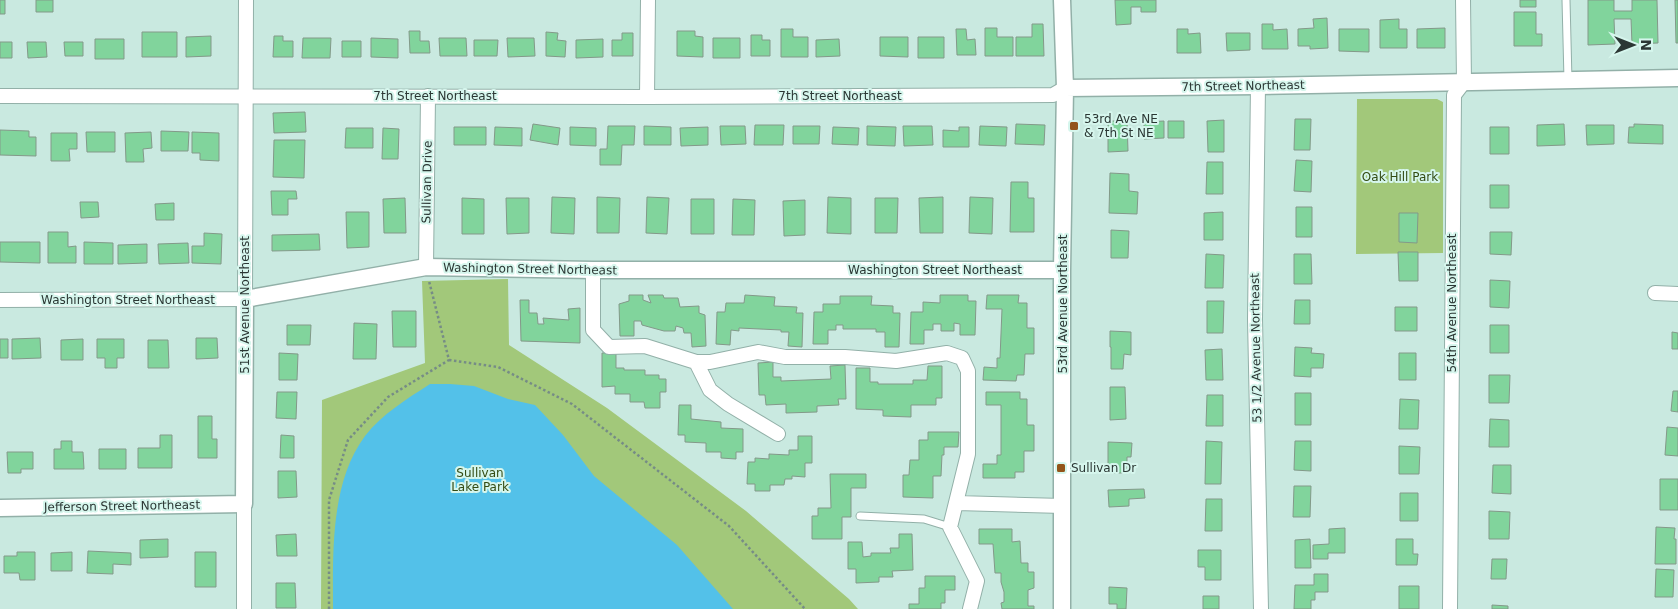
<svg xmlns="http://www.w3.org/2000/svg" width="1678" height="609" viewBox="0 0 1678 609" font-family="'DejaVu Sans',sans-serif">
	<rect width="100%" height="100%" fill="#c9e9e0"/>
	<!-- green -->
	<path fill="#a2c87a" d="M1357,99H1437L1443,102V253L1356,254Z
		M508,279L509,345L607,408L746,511L849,599L858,609H321L322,400L425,363L422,281Z"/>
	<!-- water -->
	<path fill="#53c1e9" d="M430,384H450L474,386L508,399L535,405L563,435L594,476L677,545L733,609H333C333,553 330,483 365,436C382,414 407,399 430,384Z"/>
	<!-- building -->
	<path fill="#81d49c" stroke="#839989" d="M0,0H5V14H0Z
		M36,0H53V12H36Z
		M1115,0H1156V12H1141V7H1131V24L1116,25Z
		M1520,0H1536V7H1520Z
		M1588,0H1614V11H1632V0H1657L1658,43L1632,44L1631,19H1614L1615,44L1588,45Z
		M1675,0H1678V43H1676Z
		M1514,12H1536V34H1542V46H1514Z
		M1327,18L1328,48L1310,49V46H1298V29L1314,28L1313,19Z
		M1399,19V29H1407V48H1380V20Z
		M1032,24H1043L1044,56H1016V37H1032Z
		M1262,24H1273V30L1287,29L1288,49H1262Z
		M985,28H997V37H1013V56H985Z
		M1445,28V48H1417V29Z
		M781,29H793V37H808V57H781Z
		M956,29H966L967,40L975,39L976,55H957Z
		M1177,29H1188V34L1200,33L1201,53H1177Z
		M1339,29H1369V52L1339,51Z
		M409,31H420V41H429L430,53H410Z
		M677,31H695V36L703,37V57L677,56Z
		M142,32H177V57H142Z
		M546,32L558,33L557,40L566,41L565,57L546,56Z
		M622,33H633V56H612V40H622Z
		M1226,33H1250V50L1227,51Z
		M751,35H762V40H770V56H751Z
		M211,36V56L186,57V37Z
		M274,36H283V41H293V57H273Z
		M880,37H908V57L880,56Z
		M918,37H944V58H918Z
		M303,38H331L330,58H302Z
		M371,38L398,39V58L371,57Z
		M439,38H466L467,56H440Z
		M507,38H534L535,56L508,57Z
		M713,38H740V58H713Z
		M95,39H124V59H95Z
		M603,39V57L576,58V40Z
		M839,39L840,56L816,57V40Z
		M474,40H498L497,56H474Z
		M342,41H361V57H342Z
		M0,42H12V58H0Z
		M27,42H46L47,57L28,58Z
		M64,42H83V56H65Z
		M305,112L306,132L274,133L273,113Z
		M1295,119H1311L1310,150H1294Z
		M1224,120V152H1208L1207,121Z
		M1108,121H1127L1128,151L1108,152Z
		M1164,121V138L1144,139V122Z
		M1168,121H1184V138H1168Z
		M533,124L560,128L558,145L530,140Z
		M1016,124L1045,125L1044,145L1015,144Z
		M1564,124L1565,145L1537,146V125Z
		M1634,124L1663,125V144L1628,143L1629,127H1634Z
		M755,125H784L783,145H754Z
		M1586,125H1614V144L1587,145Z
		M608,126H635L634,145H622L621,165H600V149H607Z
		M644,126L671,127V145H644Z
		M720,126H745L746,144L721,145Z
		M793,126H820L819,144H793Z
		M867,126L896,127L895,146L867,145Z
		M903,126H932L933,145L904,146Z
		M980,126L1007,127L1006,146L979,145Z
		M454,127H486V145H454Z
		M495,127L522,128V146L494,145Z
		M570,127L596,128V146L570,145Z
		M708,127V145L681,146L680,128Z
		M833,127L859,128L858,145L832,144Z
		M959,127H969V147H943V130L959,131Z
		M1490,127H1509V154H1490Z
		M346,128H373V148H345Z
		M383,128L399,129L398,159H382Z
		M0,130L29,131V137H36V156L0,155Z
		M161,131L189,132L188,151H161Z
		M86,132H115V152H87Z
		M151,132L152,148L143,149L144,162H126L125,133Z
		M192,132L219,133V161L200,160V153H192Z
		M51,133H77V149H69L70,161H51Z
		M274,140H305L304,178L273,177Z
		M1296,160L1312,161L1311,192L1294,191Z
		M1207,162H1223V194H1206Z
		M1110,173L1129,174V191L1138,192L1137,214L1109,213Z
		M1011,182H1028V198H1034V232H1010Z
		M1490,185H1509V208H1490Z
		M271,191H296L297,199H288V215H272Z
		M552,197L575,198L574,234L551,233Z
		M597,197L620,198L619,233H597Z
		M647,197L669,198L667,234L646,233Z
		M828,197L851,198V234L827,233Z
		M943,197V233H920L919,198Z
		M970,197L993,198L992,234L969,233Z
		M405,198L406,233H384L383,199Z
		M462,198L484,199V234H462Z
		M506,198H529V233L507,234Z
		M875,198H898L897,233H875Z
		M691,199H714V234H691Z
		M733,199L755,200L754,235H732Z
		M805,200V235L784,236L783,201Z
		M80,202H98L99,217L81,218Z
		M174,203V220H156L155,204Z
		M1296,207H1312V237H1296Z
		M346,212H369V247L347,248Z
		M1223,212V240H1204V213Z
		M1399,213H1418L1417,243L1399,242Z
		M1111,230L1129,231L1128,258H1111Z
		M48,232H68V247L76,246V263H48Z
		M1490,232H1512L1511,255L1490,254Z
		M204,233L222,234L221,264L192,263V246H204Z
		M319,234L320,250L272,251V235Z
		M0,242H40V263L0,262Z
		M84,242L113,243V264H84Z
		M188,243L189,263L159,264L158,244Z
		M147,244V263L118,264V245Z
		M1398,252H1418V281H1399Z
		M1206,254L1224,255L1223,288H1205Z
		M1294,254H1311L1312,284H1294Z
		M1490,280L1510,281L1509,308L1490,307Z
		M629,295H643V300L651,303L648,295H663L664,298H678L680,307L699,306V313L705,315L706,346L692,347L691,333H684L683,328L676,326L675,331H664L642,325L641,321H634V336H620L619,304L629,301Z
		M745,295L775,297L774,306L797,307L796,313H803L802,347L788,346L789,332H781V330L739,328V331L731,330L730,345L716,344L717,312H725L726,303H744Z
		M940,295H968V301H976L975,335H960V324L954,323V331H941V324H933V330H924V344H910L911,312H923V302L940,303Z
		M987,295H1019L1018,303H1027V328H1034V354H1025L1024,375H1017L1016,381L983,380L984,367L997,368V358H1000L1002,309H986Z
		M840,296H872L871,305L893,306V313H900L899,347H885V332H876V329H843V325H836V330H828V344H813L814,312H823V304H840Z
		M520,300H529V313H537L538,324H544L543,318L569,320L568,309L580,308V343L521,341Z
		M1295,300H1310V324H1294Z
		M1207,301H1224L1223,333H1207Z
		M1395,307H1417V331H1395Z
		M392,311H416V347H393Z
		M354,323L377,324L376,359H353Z
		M287,325H311L310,345H287Z
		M1490,325H1509V353H1490Z
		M1110,331L1131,332V355L1124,354L1123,369H1111V347H1110Z
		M1672,332L1678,333V349H1672Z
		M40,338L41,358L12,359V339Z
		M196,338H217L218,358L196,359Z
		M0,339H8V358H0Z
		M83,339V360H61V340Z
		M97,339H124V358H117V368H105V358H97Z
		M148,340H168L169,368H148Z
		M1295,347L1312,348L1311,353L1324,354L1323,368H1311V377L1294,376Z
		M1222,349L1223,380H1206L1205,350Z
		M279,353L298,354L297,380H279Z
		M602,353H616V368H624V370H645V375H659V379H666V392H660V408H645L644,402H630V394H615V386L602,387Z
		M1399,353H1416V380H1399Z
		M773,362V377H781V381L831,379L830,366L845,365L846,399H838L839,405L817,406V412L786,413V404L766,405L765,395H759L758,363Z
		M928,366H942V398H936V405H911V417L883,416V410L856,409V368H870V382H878V384H913V380H927Z
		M1489,375H1510L1509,403H1489Z
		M1110,387H1125L1126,419L1110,420Z
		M1673,391H1678V412L1671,411Z
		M277,392H297L296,419L276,418Z
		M986,392H1020V399H1027V425H1034V451H1024V472H1015V478H983V464H997V455H1001V405H986Z
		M1295,393H1311V425H1295Z
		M1207,395H1223V426H1206Z
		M1400,399L1419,400L1418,429H1399Z
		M679,405H691V419L721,422V428L743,429V452H736V459L721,458V452H706V443L685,442V435H678Z
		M198,416H212V439H217V458H198Z
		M1490,419L1509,420V447H1489Z
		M1667,427L1678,428V456L1665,455Z
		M928,432H959L958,447H944V455H942L941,476H933V498L903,497V475H909L910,460H919V440H928Z
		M160,435H172V468H138V448H160Z
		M281,435L294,436V458H280Z
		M798,436H812V463H805V477L792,476V479H785L784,485H770V491H755V484H747L748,462H755V458L769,459V454L789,455V450H798Z
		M61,441H72V452H83L84,469H54V449H61Z
		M1206,441L1222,442L1221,484H1205Z
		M1295,441H1311V471L1294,470Z
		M1108,442L1132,443L1131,457H1127V473H1108Z
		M1399,446L1420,447L1419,474H1399Z
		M99,449H126V469H99Z
		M7,452H33V469H21V473H8Z
		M1493,465H1511V494L1492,493Z
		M278,471H296L297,497L278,498Z
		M830,474H866V488H851V517H842V539H812V516H818V508H831Z
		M1660,479H1678V510H1660Z
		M1294,486H1311L1310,517H1293Z
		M1144,489L1145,498L1129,499V506L1109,507L1108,490Z
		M1400,493H1418V521H1400Z
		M1206,499H1222V531H1205Z
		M1489,511L1510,512L1509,539H1489Z
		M1656,527L1675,528L1674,539H1676V564H1655Z
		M1345,528V553H1328V559H1313V545L1329,544V529Z
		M979,529H1012V542L1020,541L1021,563H1028V572H1034V588L1028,590V606H1034V609H1002L1001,603L1004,602V592L1001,582V573H995L993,544H979Z
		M296,534L297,556H277L276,535Z
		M899,534H912L913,570L892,571L893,577H879V582L856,583V569H848V542H862L863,557L871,556V553H891L890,548H899Z
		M168,539V557L140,558V540Z
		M1310,539L1311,568H1295V540Z
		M1396,539H1413V554H1418L1417,565H1396Z
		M1198,550H1221V580H1205V567H1198Z
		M88,551L131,553V565L113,564V574L87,573Z
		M17,552H35V580H20L19,573H4V556H17Z
		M72,552V571H51V553Z
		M195,552H216V587H195Z
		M1492,559H1507L1506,579H1491Z
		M1656,569L1674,570L1673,597H1655Z
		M1314,574H1328V592H1315V600H1311V609H1294L1295,585H1314Z
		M925,576H955V590H945V603H941V609H909V604H919V588H925Z
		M276,583H295L296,608H276Z
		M1399,586H1419V609H1399Z
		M1109,587L1127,588L1126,609H1117V604H1109Z
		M1203,596H1219V609H1203Z
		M1492,605L1508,606V609H1492Z"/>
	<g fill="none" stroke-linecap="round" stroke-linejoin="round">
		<defs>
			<path id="service" d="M1566,0L1568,80
				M860,516L924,519L950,527"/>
			<path id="minor" d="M1258,86L1255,319L1261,609
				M0,96L647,97L1053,95L1065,88
				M647,97L648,0
				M426,267L428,96
				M593,270V330L609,347L645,346L696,362H710L758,352L785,357H845L896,361L947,353L962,358L968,371V454L950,527L977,581L970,609
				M1655,293L1678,294
				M0,300L245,299L246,0
				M696,362L710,390L728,404L778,434
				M957,503L1063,506
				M244,609V504
				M1450,609L1454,95L1464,82L1463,0"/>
			<path id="tertiary" d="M1062,0L1065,88L1062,270V609
				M1065,88L1258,86L1678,78
				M0,508L244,504L245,299L426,267L593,270H1062"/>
		</defs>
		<!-- service casing -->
		<use href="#service" stroke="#92b0a8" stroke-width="9"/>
		<!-- minor casing -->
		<use href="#minor" stroke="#92b0a8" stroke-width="16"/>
		<!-- tertiary casing -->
		<use href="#tertiary" stroke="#92b0a8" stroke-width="19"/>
		<!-- path -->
		<path stroke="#768c86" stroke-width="2.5" stroke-dasharray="2.5 2.5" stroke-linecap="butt" d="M449,360L498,367L572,404L729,526L805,609
			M329,609V500L348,440L388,397L449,360L429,281"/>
		<!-- service -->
		<use href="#service" stroke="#fff" stroke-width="7"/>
		<!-- minor -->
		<use href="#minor" stroke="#fff" stroke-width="14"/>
		<!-- tertiary -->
		<use href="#tertiary" stroke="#fff" stroke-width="16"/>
	</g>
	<!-- markers -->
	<g fill="#93541a" stroke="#d6f6ed" stroke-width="2">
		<rect x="1069" y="121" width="10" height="10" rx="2.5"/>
		<rect x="1056" y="463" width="10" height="10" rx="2.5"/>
	</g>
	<g text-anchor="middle" stroke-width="4" stroke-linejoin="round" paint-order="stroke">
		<!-- street labels -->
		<g font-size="12" fill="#2b3734" stroke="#d6f6ed">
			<text transform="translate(1243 86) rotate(-1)" y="4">7th Street Northeast</text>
			<text x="435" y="100">7th Street Northeast</text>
			<text x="840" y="100">7th Street Northeast</text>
			<text transform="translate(427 182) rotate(-89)" y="4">Sullivan Drive</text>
			<text transform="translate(530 269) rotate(1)" y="4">Washington Street Northeast</text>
			<text x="935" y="274">Washington Street Northeast</text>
			<text x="128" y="304">Washington Street Northeast</text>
			<text transform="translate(1452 303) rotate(-90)" y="4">54th Avenue Northeast</text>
			<text transform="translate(1063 304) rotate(-90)" y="4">53rd Avenue Northeast</text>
			<text transform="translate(245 305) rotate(-90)" y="4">51st Avenue Northeast</text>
			<text transform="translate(1256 348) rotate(-91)" y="4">53 1/2 Avenue Northeast</text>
			<text transform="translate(122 506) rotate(-1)" y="4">Jefferson Street Northeast</text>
		</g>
		<!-- poi labels -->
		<g font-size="12" fill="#2b3734" stroke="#d6f6ed" text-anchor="start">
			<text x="1084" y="123">53rd Ave NE<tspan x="1084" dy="14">&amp; 7th St NE</tspan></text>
			<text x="1071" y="472">Sullivan Dr</text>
		</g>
		<!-- park labels -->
		<g font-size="12" fill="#334b13" stroke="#d6f6ed">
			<text x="1400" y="181">Oak Hill Park</text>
			<text x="480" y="477">Sullivan<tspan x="480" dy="14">Lake Park</tspan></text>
		</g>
	</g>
	<!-- north arrow -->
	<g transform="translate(1633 45) rotate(90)" stroke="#d6f6ed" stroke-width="4" paint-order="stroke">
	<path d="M0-4L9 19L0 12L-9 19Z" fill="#2b3734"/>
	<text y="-8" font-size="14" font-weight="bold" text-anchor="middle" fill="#2b3734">N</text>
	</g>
</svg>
